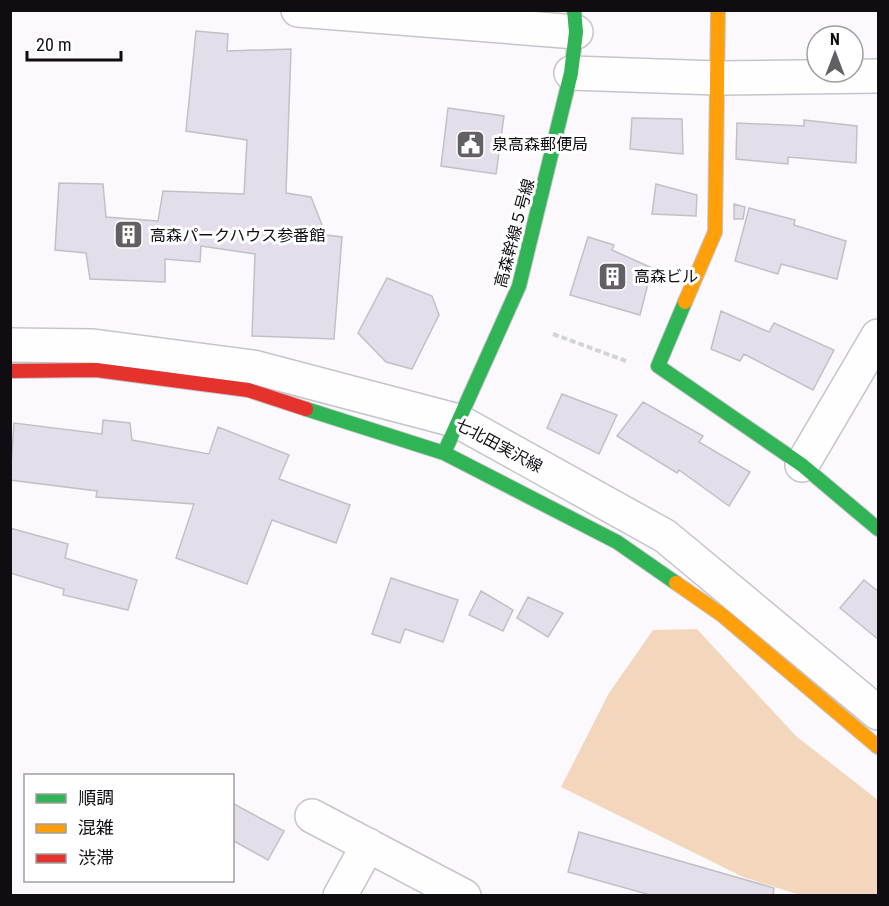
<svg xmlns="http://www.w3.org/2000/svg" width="889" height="906" viewBox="0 0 889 906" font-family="'Roboto Condensed','Noto Sans JP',sans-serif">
	<rect width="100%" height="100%" fill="#fbf9fd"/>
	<!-- forest -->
	<path fill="#f2d7bc" d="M697,629L796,736L878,800V895H800L743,877L561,787L609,693L653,630Z"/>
	<!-- building -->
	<path fill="#e4deeb" stroke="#c2c0c5" stroke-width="1.5" d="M196,31L228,34L227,51L291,49L286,193L311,197L326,235L342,237L334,339L252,336L255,254L201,246L200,262L165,259V282L90,279L86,253L55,250L59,183L103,184L106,217L158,221L163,191L244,194L247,140L186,131Z
		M448,108L504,116L496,174L441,166Z
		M632,118L682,119L683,154L630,149Z
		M804,120L857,126L856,163L788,157V164L736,159L737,123L804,126Z
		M656,184L697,195L696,216L652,214Z
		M734,204L745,207L743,219H734Z
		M749,208L795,220L794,225L846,241L837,279L781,264L778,274L735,261Z
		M588,237L614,245L612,250L652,268L640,315L570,295Z
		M387,278L432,296L439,315L412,369L386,362L358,333Z
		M721,311L769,332L774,323L834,350L813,390L744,354L740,361L711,349Z
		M562,394L617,415L599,454L547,428Z
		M643,402L703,436L699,442L750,472L729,506L679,470L677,473L617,436Z
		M103,420L130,423L132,440L209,454L218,427L289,455L279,479L350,505L336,543L272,520L247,584L176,558L194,504L96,497L97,491L10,480L14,423L102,434Z
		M10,528L68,544L65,558L137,580L128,610L63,595L64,589L10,573Z
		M391,578L458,600L443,642L405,629L400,643L372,634Z
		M864,580L879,592V640L840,608Z
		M481,591L513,610L503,631L469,615Z
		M528,597L563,613L548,637L517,618Z
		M232,803L284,831L268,860L232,840Z
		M579,832L774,888L773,896H654L568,872Z"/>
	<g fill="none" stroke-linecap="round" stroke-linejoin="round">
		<defs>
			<path id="street" d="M298,10L576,32
				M571,73L717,78L878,76
				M10,345L93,346L253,367L458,421L665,536L878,713
				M802,465L878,336
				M312,816L464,896
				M340,896L368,845"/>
			<path id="fast" d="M685,302L658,366L802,465L878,529
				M306,409L444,453L617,542L676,583
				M444,453L519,286L571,73L576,32L574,10"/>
			<path id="slow" d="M685,302L715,232L718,10
				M676,583L722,615L878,747"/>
			<path id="jam" d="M10,371L96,370L248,390L306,409"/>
		</defs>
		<!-- street casing -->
		<use href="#street" stroke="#c6c4c9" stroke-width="36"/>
		<!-- fast casing -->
		<use href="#fast" stroke="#c6c4c9" stroke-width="16"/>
		<!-- slow casing -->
		<use href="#slow" stroke="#c6c4c9" stroke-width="16"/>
		<!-- jam casing -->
		<use href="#jam" stroke="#c6c4c9" stroke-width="16"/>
		<!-- path -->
		<path stroke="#d4d4d4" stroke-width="4" stroke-dasharray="6 3" stroke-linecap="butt" d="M553,334L626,361"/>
		<!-- street -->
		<use href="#street" stroke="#fefeff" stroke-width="33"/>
		<!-- fast -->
		<use href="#fast" stroke="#30b455" stroke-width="14"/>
		<!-- slow -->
		<use href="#slow" stroke="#ff9f0a" stroke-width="14"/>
		<!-- jam -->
		<use href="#jam" stroke="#e5322d" stroke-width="14"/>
	</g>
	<!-- icons -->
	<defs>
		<symbol id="civic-square" viewBox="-11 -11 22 22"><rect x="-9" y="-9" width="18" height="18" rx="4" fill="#626064" stroke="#fff"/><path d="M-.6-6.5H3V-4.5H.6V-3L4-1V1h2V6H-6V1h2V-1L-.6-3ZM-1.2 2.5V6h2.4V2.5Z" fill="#fff"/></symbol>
		<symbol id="building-square" viewBox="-11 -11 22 22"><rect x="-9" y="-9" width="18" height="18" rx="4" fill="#626064" stroke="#fff"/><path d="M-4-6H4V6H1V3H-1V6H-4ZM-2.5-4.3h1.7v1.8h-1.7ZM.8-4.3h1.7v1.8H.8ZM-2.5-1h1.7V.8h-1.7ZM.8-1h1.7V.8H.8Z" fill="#fff"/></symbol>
	</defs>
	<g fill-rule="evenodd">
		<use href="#civic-square" x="454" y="128" width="33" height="33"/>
		<use href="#building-square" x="112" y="218" width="33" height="33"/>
		<use href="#building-square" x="596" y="260" width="33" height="33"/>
	</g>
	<g text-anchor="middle" stroke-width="6" stroke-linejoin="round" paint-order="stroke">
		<!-- poi labels -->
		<g font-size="16" fill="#0f0d12" stroke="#fff" text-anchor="start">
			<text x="492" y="150">泉高森郵便局</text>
			<text x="150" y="241">高森パークハウス参番館</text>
			<text x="634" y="282">高森ビル</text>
		</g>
		<!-- street labels -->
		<g font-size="16" fill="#0f0d12" stroke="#fff">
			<text transform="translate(514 233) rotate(-75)" y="6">高森幹線５号線</text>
			<text transform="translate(499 445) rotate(28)" y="6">七北田実沢線</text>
		</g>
	</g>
	<!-- border -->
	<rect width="889" height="906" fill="none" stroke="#0f0d12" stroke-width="24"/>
	<!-- legend -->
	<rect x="24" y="774" width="210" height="108" fill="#ffffff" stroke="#9f9ea0" stroke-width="1.5"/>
	<rect x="36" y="794" width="30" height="9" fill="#30b455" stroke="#9f9ea0" stroke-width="1.5"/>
	<text x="78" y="804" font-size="18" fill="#0f0d12">順調</text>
	<rect x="36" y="824" width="30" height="9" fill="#ff9f0a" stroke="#9f9ea0" stroke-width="1.5"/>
	<text x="78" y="834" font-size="18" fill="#0f0d12">混雑</text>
	<rect x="36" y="854" width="30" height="9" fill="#e5322d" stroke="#9f9ea0" stroke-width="1.5"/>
	<text x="78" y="864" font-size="18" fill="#0f0d12">渋滞</text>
	<!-- north arrow -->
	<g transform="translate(835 54)"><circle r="28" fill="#ffffff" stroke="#9f9ea0" stroke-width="1.5"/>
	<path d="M0-4.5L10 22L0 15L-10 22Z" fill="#626064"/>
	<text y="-9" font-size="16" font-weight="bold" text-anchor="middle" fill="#0f0d12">N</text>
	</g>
	<!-- scale -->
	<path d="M27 51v9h94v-9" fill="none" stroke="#0f0d12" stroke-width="3"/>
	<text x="36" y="51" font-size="18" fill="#0f0d12" stroke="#ffffff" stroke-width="4.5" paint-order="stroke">20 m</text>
</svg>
